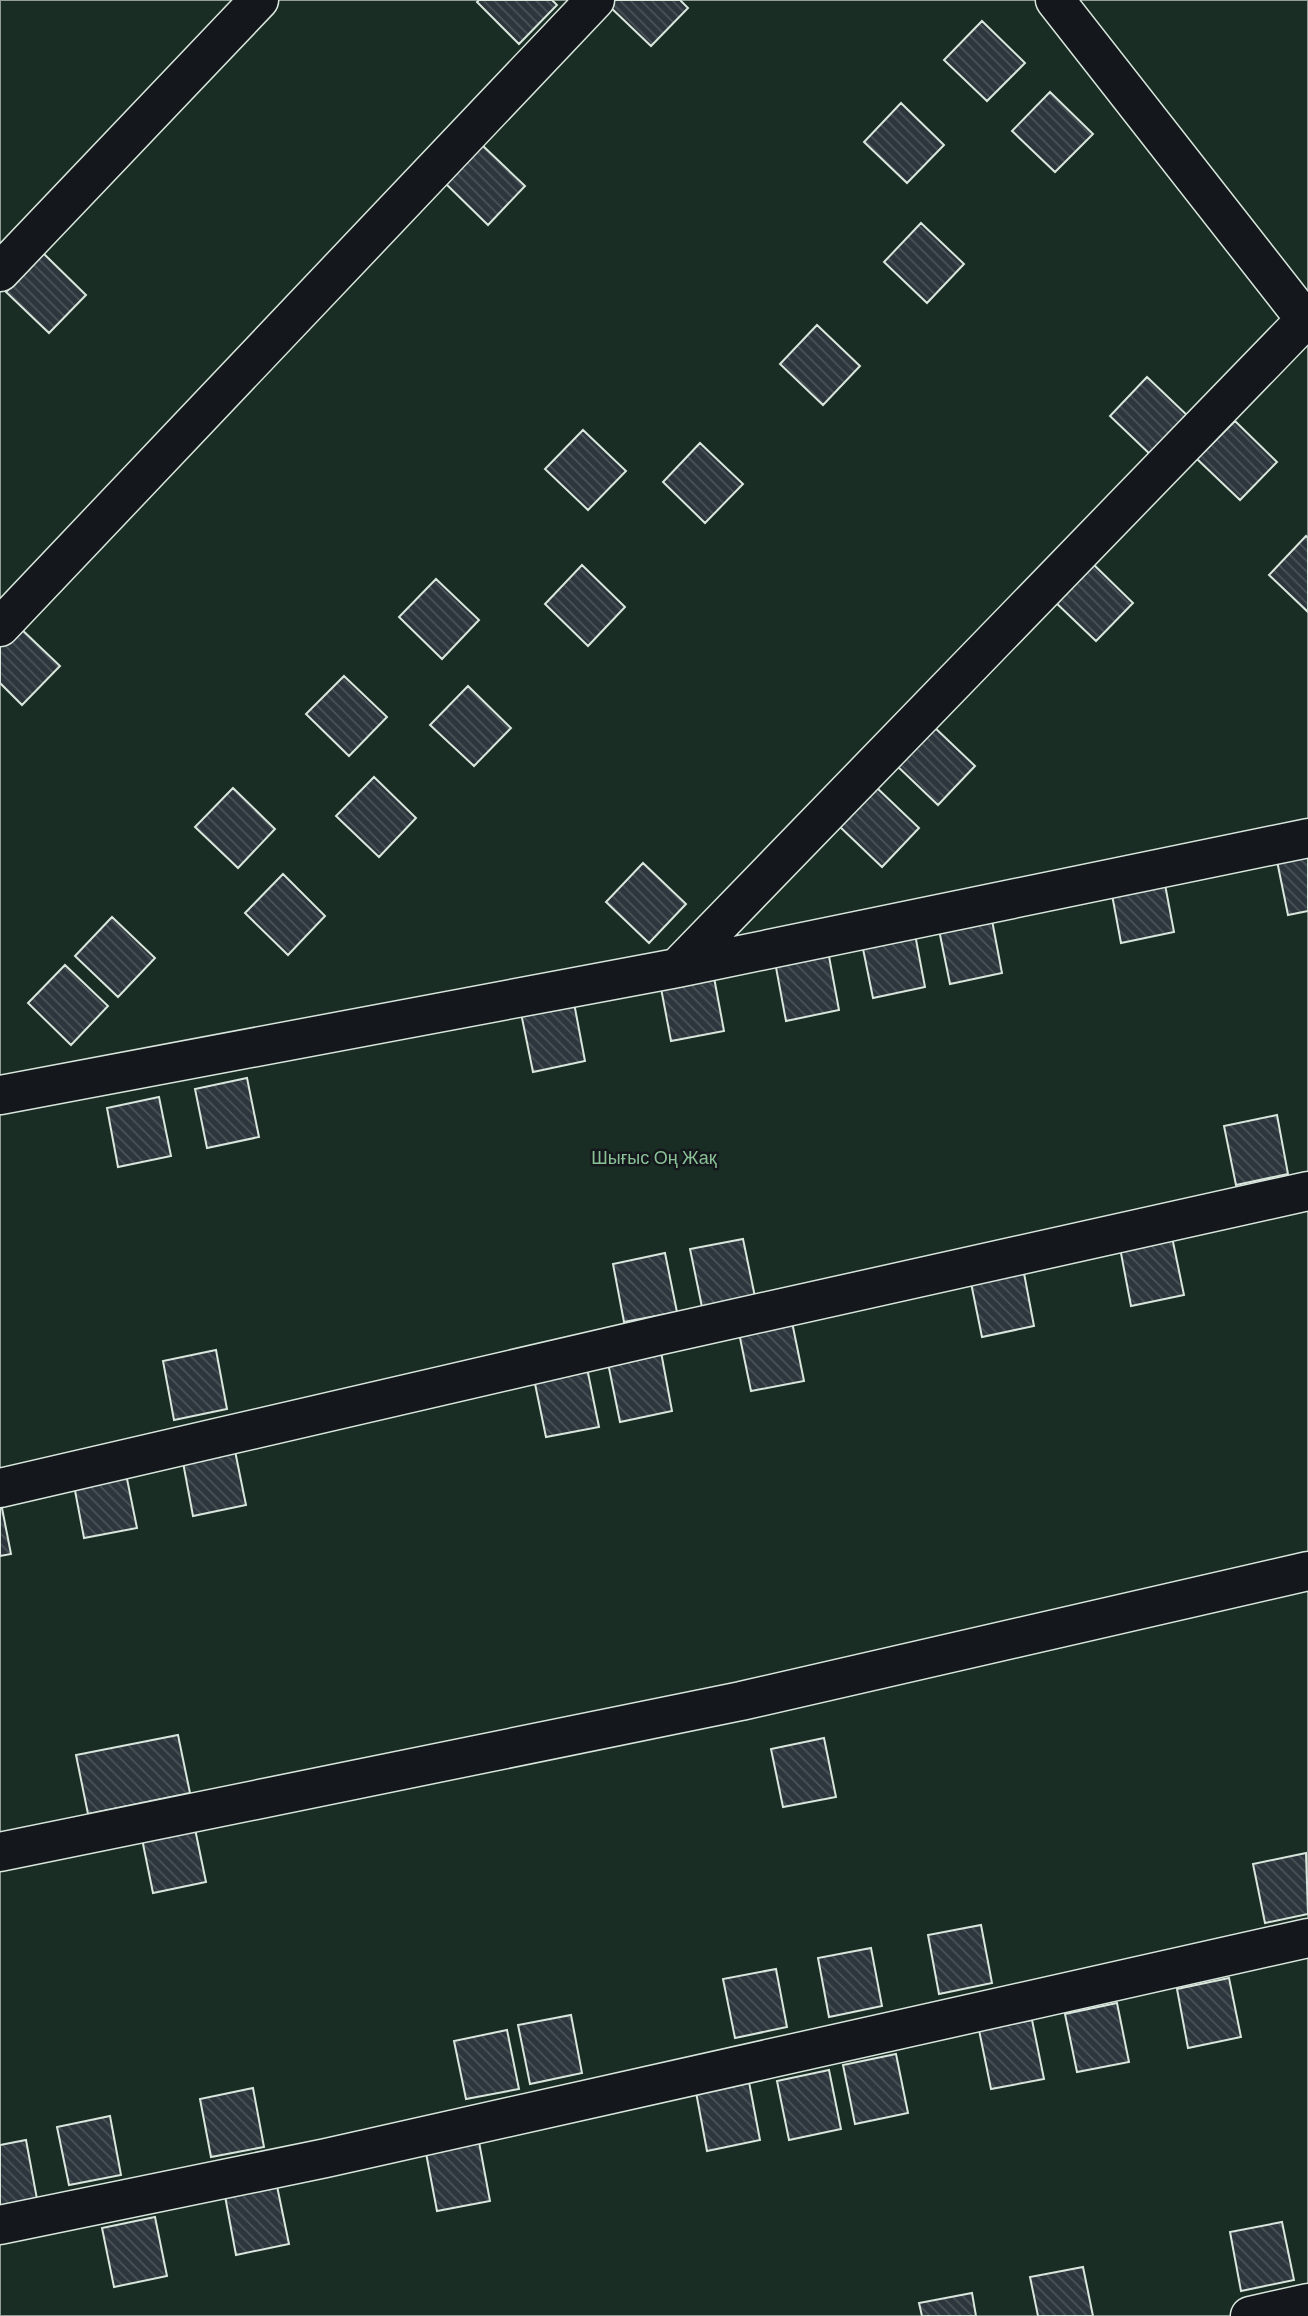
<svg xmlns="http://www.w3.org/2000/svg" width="1308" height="2316" viewBox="0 0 1308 2316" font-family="'Public Sans',sans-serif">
	<defs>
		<pattern id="building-back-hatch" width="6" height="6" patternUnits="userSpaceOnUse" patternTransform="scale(1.75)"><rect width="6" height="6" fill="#2c363c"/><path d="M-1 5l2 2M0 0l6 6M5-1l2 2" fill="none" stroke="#4a5358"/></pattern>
	</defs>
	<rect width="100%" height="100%" fill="#14181c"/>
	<!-- garden -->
	<path fill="#1a2d24" stroke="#939e99" stroke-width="2" d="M0,0H1308V2316H0Z"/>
	<!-- building -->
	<path fill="url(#building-back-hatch)" stroke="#d8e6dc" stroke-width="2" d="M479,0H552L557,5L519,44L477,2Z
		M613,0H680L688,8L651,46L608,5Z
		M982,21L1025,63L987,101L944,60Z
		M1050,92L1093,134L1055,172L1012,131Z
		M901,103L944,145L907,183L864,142Z
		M482,145L525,186L488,225L445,183Z
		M921,223L964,264L927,303L884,262Z
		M43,253L86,295L49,333L6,292Z
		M817,325L860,366L823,405L780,364Z
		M1147,377L1190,418L1153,457L1110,416Z
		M1235,421L1277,462L1240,500L1197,459Z
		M583,430L626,471L588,510L545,469Z
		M700,443L743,484L705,523L663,482Z
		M1306,536L1308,538V612L1269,575Z
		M1090,561L1133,603L1096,641L1053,600Z
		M582,565L625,607L588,646L545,604Z
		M436,579L479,620L442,659L399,617Z
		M17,625L60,666L22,705L0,683V643Z
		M344,676L387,717L349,756L306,714Z
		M468,686L511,728L474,766L430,725Z
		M932,725L975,766L938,805L895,764Z
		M374,777L416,818L379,857L336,816Z
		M876,787L919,828L882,867L839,826Z
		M233,788L275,829L238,868L195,827Z
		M1308,850V911L1288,915L1276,856Z
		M643,863L686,904L649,943L606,902Z
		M283,874L325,916L288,955L245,913Z
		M1163,874L1174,932L1121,943L1110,884Z
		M991,915L1002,973L950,984L938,925Z
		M112,917L155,958L118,997L75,956Z
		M914,929L925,987L873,998L861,939Z
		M828,951L839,1010L786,1021L775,962Z
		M65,965L108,1006L71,1045L28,1003Z
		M713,972L724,1031L671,1041L660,983Z
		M574,1003L585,1061L533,1072L521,1013Z
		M247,1078L259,1137L207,1148L195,1089Z
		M159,1097L171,1156L118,1167L107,1108Z
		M1277,1115L1288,1174L1236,1185L1224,1126Z
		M1172,1237L1184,1295L1131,1306L1120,1248Z
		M743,1239L755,1297L702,1307L690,1249Z
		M665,1253L677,1312L624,1322L613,1264Z
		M1023,1268L1034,1326L982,1337L970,1278Z
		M792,1322L804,1381L751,1391L739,1333Z
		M216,1350L227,1409L174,1420L163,1361Z
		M661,1352L672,1411L620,1422L608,1363Z
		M587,1368L599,1427L546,1437L534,1379Z
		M234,1446L246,1505L193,1516L182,1457Z
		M125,1469L137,1528L84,1538L73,1480Z
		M0,1498L11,1554L0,1556Z
		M178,1735L190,1793L88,1814L76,1755Z
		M824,1738L836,1797L783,1807L771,1749Z
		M194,1824L206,1882L153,1893L141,1834Z
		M1306,1853L1308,1914L1265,1923L1253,1864Z
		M981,1925L992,1983L939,1994L928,1935Z
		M871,1948L882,2006L829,2017L818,1958Z
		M776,1969L787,2027L735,2038L723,1979Z
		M1229,1978L1241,2037L1188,2048L1177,1989Z
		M1117,2003L1129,2062L1077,2072L1065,2014Z
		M571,2015L582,2073L530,2084L518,2025Z
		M1032,2020L1044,2079L991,2089L979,2030Z
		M507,2030L519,2089L466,2099L454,2041Z
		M896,2054L908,2113L855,2124L843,2065Z
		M829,2070L841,2129L789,2140L777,2081Z
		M749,2082L760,2140L707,2151L696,2092Z
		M253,2088L264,2147L211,2157L200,2099Z
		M110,2116L121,2175L69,2185L57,2127Z
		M26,2140L37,2199L0,2206V2145Z
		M479,2142L490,2201L437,2211L426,2153Z
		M277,2186L289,2244L236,2255L225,2196Z
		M155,2217L167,2276L114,2287L102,2228Z
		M1282,2222L1294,2280L1241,2291L1230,2232Z
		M1083,2267L1093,2316H1038L1030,2277Z
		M972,2293L976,2316H922L919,2303Z"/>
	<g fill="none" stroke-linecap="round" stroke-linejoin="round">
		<defs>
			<path id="minor" d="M1055,0L1308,323
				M0,272L259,0
				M0,627L595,0
				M677,968L1305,320
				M0,1095L677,968L1308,838
				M0,1488L661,1335L1308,1191
				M0,1852L741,1701L1308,1571
				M0,2225L326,2158L1308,1938
				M1250,2316L1308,2303"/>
		</defs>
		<!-- minor casing -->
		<use href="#minor" stroke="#d8e6dc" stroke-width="41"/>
		<!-- minor -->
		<use href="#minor" stroke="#14181c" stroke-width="38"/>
	</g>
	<g text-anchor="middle" stroke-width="5" stroke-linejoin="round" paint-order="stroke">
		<!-- park labels -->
		<g font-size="18" fill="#8ac095" stroke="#14181c">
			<text x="654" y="1164">Шығыс Оң Жақ</text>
		</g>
	</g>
</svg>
